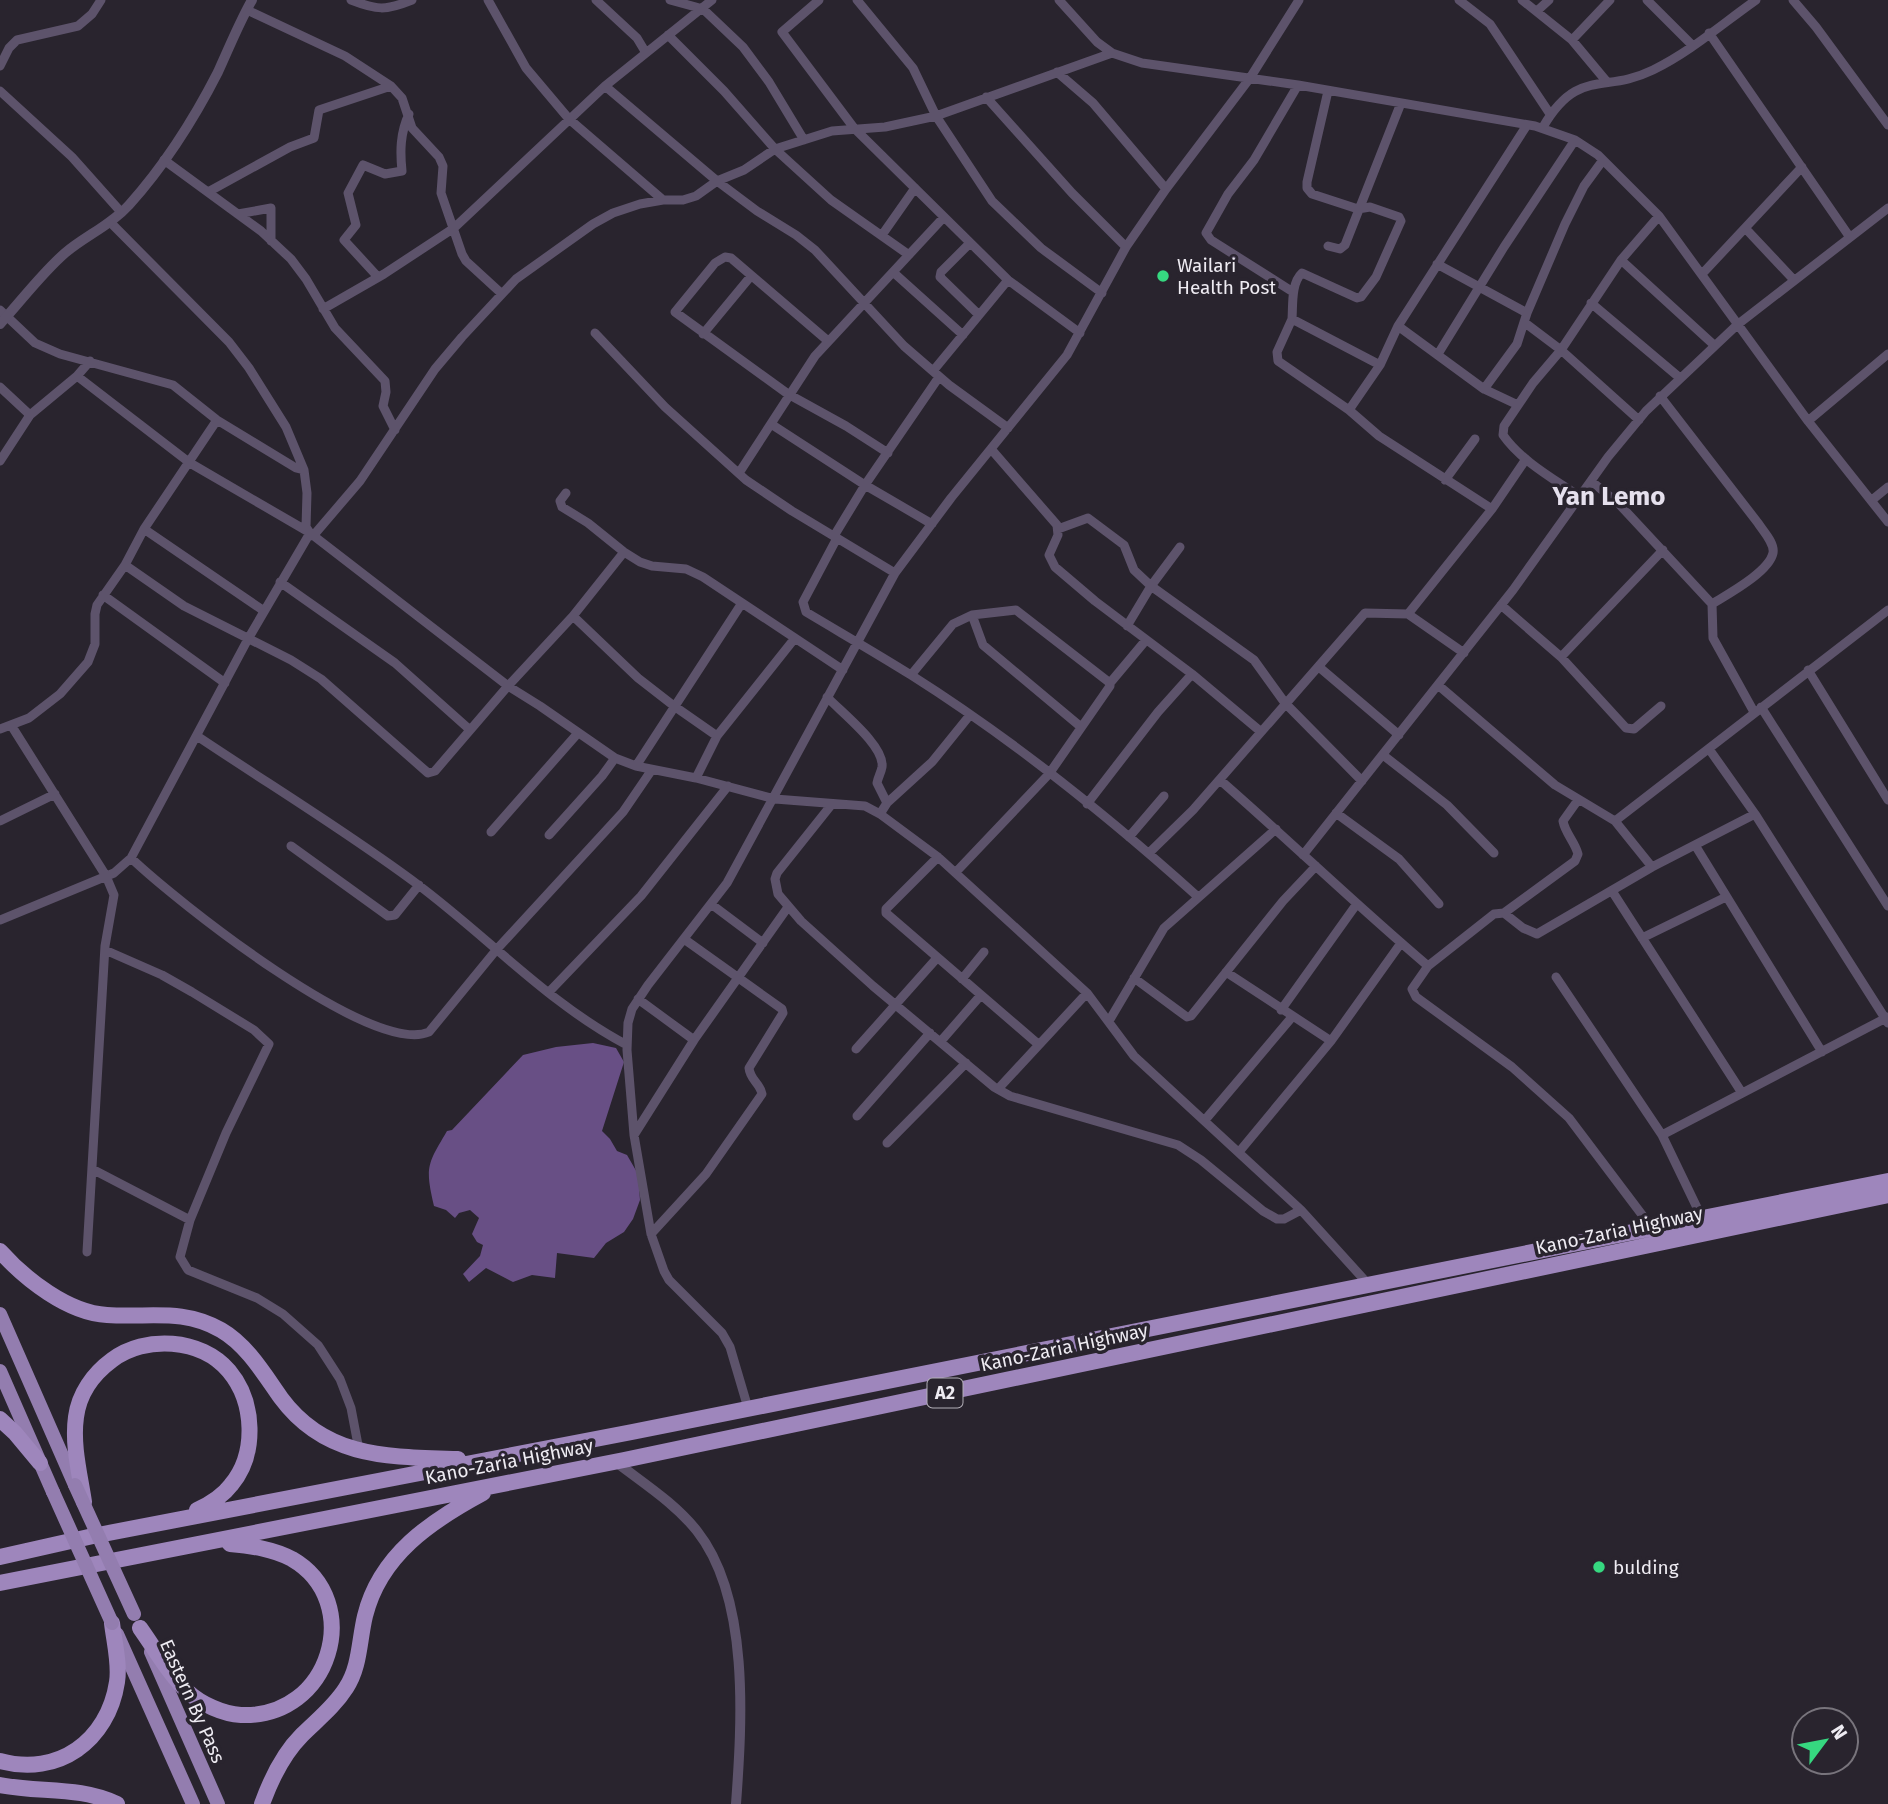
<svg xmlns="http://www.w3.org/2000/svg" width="1888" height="1804" viewBox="0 0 1888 1804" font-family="'Fira Sans',sans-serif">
	<rect width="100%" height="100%" fill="#29242e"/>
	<!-- water -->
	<path fill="#684f85" d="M593,1043L616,1048L624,1062L602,1131L610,1139L617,1151L627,1155L638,1174L640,1200L633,1219L624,1232L606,1243L594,1258L557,1253L555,1278L532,1275L513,1282L486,1268L469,1282L463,1274L480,1256L483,1245L477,1242L472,1234L479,1218L470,1210L459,1213L455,1218L446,1210L434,1206C425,1167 427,1165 447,1131L452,1130L523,1055L556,1047Z"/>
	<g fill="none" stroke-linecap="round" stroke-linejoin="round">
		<!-- minor -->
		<path stroke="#5d536b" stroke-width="9" d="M351,0C377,10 385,11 412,0
			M488,0L526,68L569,119L663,200
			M596,0L637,38L646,53
			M670,0L703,9L743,47L769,82L804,140
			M819,0L782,32L854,128L1008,280L1080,333
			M857,0L913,68L936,116L992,201L1041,248L1102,293
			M1059,0L1097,42L1112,53L1142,63L1298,85L1535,126L1575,140L1598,155L1659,216L1808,421L1888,522
			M1459,0L1490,24L1550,114
			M1522,0L1572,40L1607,82
			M1647,0L1693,46
			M1793,0L1816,27L1888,125
			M247,10L345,56L391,86L402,98L412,128L439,157L443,166L441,193L462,254L466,261L502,294
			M1537,11L1549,0
			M1709,33L1849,236
			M668,35L724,91L775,149L831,200L909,255
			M1572,40L1610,0
			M0,66L9,48L17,40L78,26L92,14L101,0
			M1057,72L1093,103L1166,189
			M605,86L717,181L757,211L796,235L815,250L904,346L949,385L1008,428
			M0,91L72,157L121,212
			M1328,91L1307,182V188L1312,194L1358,209L1370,207L1399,217L1401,221L1376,277L1361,297L1357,298L1302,273C1291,283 1293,305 1292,319L1380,365
			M986,97L1072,193L1126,247
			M1543,127C1578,67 1604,94 1653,70C1690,52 1722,24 1756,0
			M164,160L261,231L291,259L306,279L335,328L385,381L386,392L383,406L395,430
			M208,192L290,147L314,138L319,110L391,86
			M238,214L271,208V241
			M110,222L229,342L249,368L286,427L304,470L307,493L306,527L310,533L508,686L540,706L615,758L636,766L696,778L775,799L865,806L880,814L938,857L1087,993L1134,1056L1301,1210L1369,1285
			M1746,229L1793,279
			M882,235L915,188
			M970,243L941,272L940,277L979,315
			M1328,246L1340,249L1345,245L1401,103
			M1621,260L1714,345
			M1437,264L1527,313
			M893,272L963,335
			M1702,274L1802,167
			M378,277L344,240L356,225L348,193L363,165L385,174L402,171C400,152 400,133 409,114
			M1293,292L1211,240L1206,233L1228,194L1254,160L1298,85
			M1591,303L1680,378
			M323,309L384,274L454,228L605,86L712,0
			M0,310L35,343L60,354L173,385L217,420L296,468L304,470
			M1292,319L1277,352L1278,361L1349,410L1379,436L1492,509
			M1524,322L1561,350L1639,420
			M1398,326L1484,389L1518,405
			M595,333L665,407L746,480L792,511L895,573
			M703,334L751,276
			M828,341L731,258L725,257L715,263L675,312L788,394L846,426L888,453
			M1438,354L1504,247L1575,140
			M933,371L1008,280
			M77,376L190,463L307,531
			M0,387L30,415
			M1484,389L1517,344L1527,313L1565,224L1584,186L1603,160
			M1660,396L1758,523C1763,531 1775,543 1773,553C1769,572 1728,594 1712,604
			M1349,410L1380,365L1398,326L1527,125
			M1808,421L1888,354
			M771,424L865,485L932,524
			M991,449L1057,525L1058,535L1049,555L1055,567L1095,601L1192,674L1260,731
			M0,461L30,415L77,376L90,361
			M739,473L815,356L944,217
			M1445,480L1475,439
			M1591,481L1619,504L1712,604L1713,638L1754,712
			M566,493L560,501L562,507L588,523L624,552L640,562L652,566L686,569L703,577L843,670
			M1580,497C1554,479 1521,461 1503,435L1504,426L1533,383L1561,350L1621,260L1659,216
			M1872,500L1888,487
			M144,529L264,611
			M1058,529L1088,518L1124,545L1134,570L1151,586L1254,660L1285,703L1362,781
			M313,536L360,481L435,369L462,337L516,279L593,224L613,213L640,204L663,200H683L696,196L717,181L744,170L775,149L832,131L885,127L936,116L1112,53
			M834,536L865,485L939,377
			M837,538L803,602L806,612C841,633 876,653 911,675C1012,739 1108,816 1197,896
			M125,565L184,606L291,660L321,679L428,773L435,771L508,686L573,616L624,552
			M280,582L395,663L469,729
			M103,595L225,683
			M1501,605L1561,657L1626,728L1634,729L1661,706
			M1408,614L1492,509L1526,459
			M972,615L983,645L1081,727
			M573,616L638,678L674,706L717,736
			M1127,626L1151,586L1180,547
			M1561,657L1663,550
			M1319,667L1399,735
			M1808,670L1888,800
			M911,675L953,624L972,615L1016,610L1110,683
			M1438,685L1555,785L1615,821L1652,867
			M827,697C841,712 885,746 882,767C881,773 878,777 877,783L887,803L880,814
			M1761,707L1888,906
			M11,725L106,876L114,895L105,946L87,1252
			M0,729L29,718L60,694L88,662L95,644V614L97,605L125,565L144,529L217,420
			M197,736C270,785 346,831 417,884C488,937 549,1004 627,1045
			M1709,749L1755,814L1888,1023
			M1383,755L1447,805L1494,853
			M636,766L742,603
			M696,778L717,736L795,638
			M1220,780C1290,841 1357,906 1428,966
			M887,803L932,762L970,715
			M832,804L777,873L775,879L778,894L801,921L873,986L994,1087L1010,1096L1178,1145L1201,1160L1263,1211L1277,1219H1284L1301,1210
			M1087,804L1158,712L1192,674
			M1336,813L1399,859L1439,904
			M0,821L55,794
			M1615,821L1888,610
			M491,832L578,733
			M549,835L602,776L615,758
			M1129,837L1164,796
			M1695,845L1822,1052
			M291,846L388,916L395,915L419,885
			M1149,853L1193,810L1365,613L1408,614L1464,653
			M1303,855L1513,590L1608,457L1646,411L1737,325L1888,208
			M938,857L886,909V913L1038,1044
			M131,858C175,900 372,1057 429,1032L497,949L623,812L651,771
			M956,872L1049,774L1110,686V683L1146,640
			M1612,891L1742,1093
			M711,904L763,943
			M1504,913L1575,861L1578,854C1575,842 1565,833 1563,821L1578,800
			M0,920L114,873L131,858L248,639L310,533
			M1642,938L1726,897
			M105,950L162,975L192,992L254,1030L269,1044L226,1133L190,1220L180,1257L188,1270L257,1298L283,1314L318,1345L340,1379L351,1408L359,1450
			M1226,972L1331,1041
			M1556,977L1662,1135L1702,1218
			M1134,978L1187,1017L1191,1016L1283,901L1316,866
			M962,979L984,952
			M549,992L641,896L728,786
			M638,999L694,1040
			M1281,1010L1356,905
			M1109,1021L1164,928L1276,829
			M941,1041L981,995
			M856,1049L937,958
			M998,1089L1087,993
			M857,1116L930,1033
			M1205,1120L1292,1017
			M634,1135L694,1040L788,907
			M1662,1135L1888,1017
			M887,1143L966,1063
			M1239,1152L1331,1041L1401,943
			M92,1169L190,1220
			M1652,1228L1569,1118L1512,1067L1416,997L1412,989L1428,966L1494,914L1504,913L1523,928L1537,934L1652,867L1755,814
			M651,1234L706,1174L762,1094C760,1083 750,1080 749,1068L783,1013L782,1009L684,939
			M748,1408L730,1347L722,1333L669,1280L664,1271L651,1234L634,1135L627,1050L628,1023L632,1009L648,985L727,883L895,573L951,498L1067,355L1126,247L1166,189L1250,78L1299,0"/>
		<!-- tertiary -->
		<path stroke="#5d536b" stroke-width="10" d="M0,324C22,300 41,274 65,253C85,236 111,225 129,205C164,166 194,119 218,72C229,48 239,23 252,0
			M616,1462C643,1483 675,1503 697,1531C750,1598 742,1722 736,1804"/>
		<!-- primary -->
		<path stroke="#937daf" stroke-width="14" d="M0,1314L75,1485
			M0,1371L53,1492
			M117,1634L193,1804
			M151,1652L218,1804"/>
		<!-- trunk -->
		<path stroke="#9e86bc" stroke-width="16" d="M0,1251C25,1279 68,1313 107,1315C150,1318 182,1308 221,1330C247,1345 264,1374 281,1398C326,1459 390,1457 458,1459
			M0,1419L15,1433L40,1463
			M84,1502C80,1475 72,1445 76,1417C79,1394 93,1374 112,1360C145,1335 201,1338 229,1371C255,1402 257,1454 231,1485C222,1497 210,1504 197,1510
			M0,1557L93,1536L632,1432L1888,1181
			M0,1583L624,1460L1888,1195
			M140,1628C155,1649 169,1674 188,1692C201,1704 223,1714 241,1715C331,1719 365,1601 292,1559C273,1549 252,1546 230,1544
			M0,1761C58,1777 108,1741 117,1682C120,1664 114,1641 112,1623
			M0,1785C40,1793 79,1786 117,1804
			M262,1804C271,1779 283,1754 302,1735C317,1720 334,1707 346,1688C360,1667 359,1641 365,1616C380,1555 431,1521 483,1493"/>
		<!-- primary-bridge -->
		<path stroke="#937daf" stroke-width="14" d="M75,1485L134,1614
			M53,1492L112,1623"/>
	</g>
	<!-- markers -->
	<g fill="#36d880" stroke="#29242e" stroke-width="2.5">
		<circle cx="1163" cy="276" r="7"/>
		<circle cx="1599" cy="1567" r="7"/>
	</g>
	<g text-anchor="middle" stroke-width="7" stroke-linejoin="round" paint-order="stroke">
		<!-- shield labels -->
		<rect fill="#29242e" stroke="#b3afb7" stroke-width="2" x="927.5" y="1378.5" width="35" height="29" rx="5"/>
		<g font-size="18" font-weight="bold" fill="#eeebf2">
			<text x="945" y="1399">A2</text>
		</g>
		<!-- poi labels -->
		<g font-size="19" fill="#eeebf2" stroke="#29242e" text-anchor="start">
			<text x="1177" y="272">Wailari<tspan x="1177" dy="22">Health Post</tspan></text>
			<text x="1613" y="1574">bulding</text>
		</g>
		<!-- street labels -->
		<g font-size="19" fill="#eeebf2" stroke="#29242e">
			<text transform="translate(1619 1230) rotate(-12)" y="7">Kano-Zaria Highway</text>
			<text transform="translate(1064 1347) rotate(-12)" y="7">Kano-Zaria Highway</text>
			<text transform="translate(509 1461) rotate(-11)" y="7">Kano-Zaria Highway</text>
			<text transform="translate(193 1701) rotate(66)" y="7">Eastern By Pass</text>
		</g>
		<!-- district labels -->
		<g font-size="26" font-weight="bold" fill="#e5e0ed" stroke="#29242e">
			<text x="1609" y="505">Yan Lemo</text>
		</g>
	</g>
	<!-- north arrow -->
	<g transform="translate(1825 1741) rotate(58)"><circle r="33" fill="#29242e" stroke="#78747c" stroke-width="2"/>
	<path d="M0-5L12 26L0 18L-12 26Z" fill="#36d880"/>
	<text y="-10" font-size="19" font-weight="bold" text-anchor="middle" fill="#eeebf2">N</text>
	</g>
</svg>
